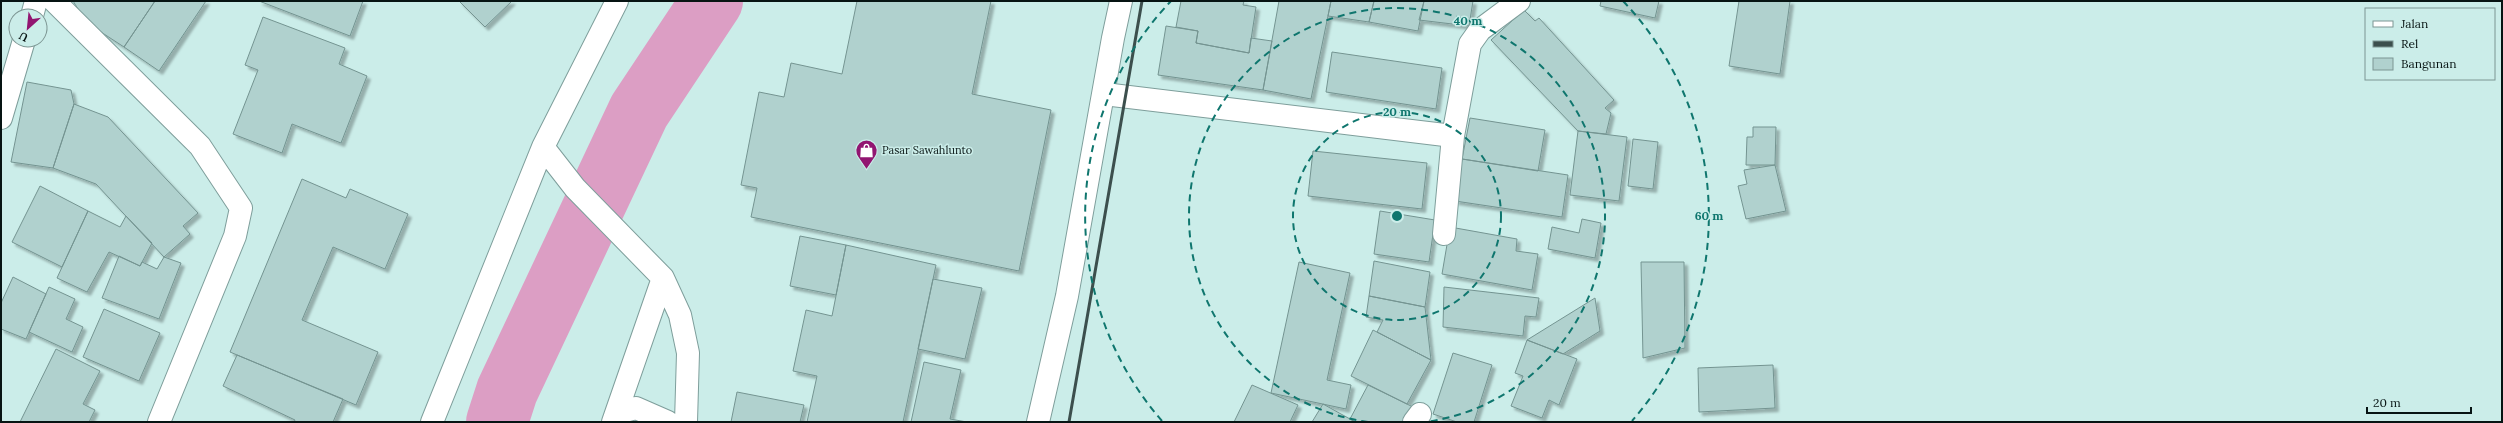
<svg xmlns="http://www.w3.org/2000/svg" width="2503" height="423" viewBox="0 0 2503 423" font-family="Lora,serif">
	<defs>
		<filter id="shadow"><feDropShadow dx="3.5" dy="3.5" stdDeviation="1" flood-color="#0004"/></filter>
	</defs>
	<rect width="100%" height="100%" fill="#cbede9"/>
	<g fill="none" stroke-linecap="round" stroke-linejoin="round">
		<!-- river -->
		<path stroke="#dc9ec4" stroke-width="62" d="M497,422L507,391L639,111L712,1"/>
	</g>
	<!-- building -->
	<path fill="#b0d1ce" stroke="#749491" filter="url(#shadow)" d="M73,1H155L124,47L87,23Z
		M155,1H206L159,71L124,47Z
		M259,1H363L350,36Z
		M459,1H512L485,27Z
		M857,1H991L972,94L1051,110L1019,271L751,217L757,188L741,185L759,92L784,97L791,63L842,74Z
		M1181,1H1244L1243,5L1256,7L1249,53L1196,43L1198,31L1176,27Z
		M1279,1H1331L1311,99L1263,90Z
		M1331,1H1374L1369,22L1328,16Z
		M1374,1H1424L1418,31L1369,22Z
		M1424,1H1473L1469,26L1419,20Z
		M1601,1H1659L1655,18L1600,6Z
		M1739,1H1790L1780,74L1729,66Z
		M1524,10L1535,21L1539,18L1614,100L1605,108L1611,113L1606,134L1578,131L1491,40Z
		M263,17L345,48L339,64L367,76L341,143L292,124L282,153L233,134L258,70L245,65Z
		M1166,26L1198,31L1196,43L1249,53L1251,38L1272,41L1263,90L1158,75Z
		M1332,52L1442,68L1436,109L1326,92Z
		M27,82L71,90L74,104L53,168L11,162Z
		M74,104L108,117L198,213L183,226L190,234L164,257L96,184L53,168Z
		M1470,118L1545,130L1538,171L1462,159Z
		M1753,127H1776L1775,165H1746L1747,137H1753Z
		M1578,131L1627,137L1619,201L1570,195Z
		M1633,139L1658,142L1653,189L1628,186Z
		M1313,151L1427,163L1422,209L1308,196Z
		M1462,159L1568,175L1562,217L1455,201Z
		M1775,165L1786,211L1746,219L1738,186L1747,184L1744,170Z
		M302,179L346,198L350,189L408,214L385,269L333,247L302,320L378,352L356,405L230,352Z
		M40,186L88,211L62,267L12,242Z
		M88,211L120,227L126,216L152,243L140,266L109,252L87,292L57,278Z
		M1380,211L1435,220L1429,262L1374,254Z
		M1582,219L1601,223L1595,258L1548,249L1552,227L1579,233Z
		M1450,227L1517,239L1516,251L1538,254L1532,290L1442,274Z
		M800,236L846,245L836,295L790,286Z
		M846,245L936,265L903,422H807L817,376L793,371L806,310L832,316Z
		M119,256L140,266L142,262L157,269L164,257L181,263L159,319L102,298Z
		M1374,261L1430,272L1425,307L1369,296Z
		M1299,262L1350,273L1327,380L1351,385L1346,409L1271,393Z
		M1641,262H1684L1685,348L1643,358Z
		M13,277L46,294L26,339L1,329V303Z
		M933,279L982,288L965,359L918,349Z
		M49,287L75,299L66,319L83,327L72,352L29,332Z
		M1444,287L1539,298L1536,317L1525,316L1523,336L1443,327Z
		M1369,296L1425,307L1431,360L1377,332L1383,320L1366,317Z
		M1595,298L1600,331L1563,354L1527,340Z
		M104,309L160,333L139,381L83,357Z
		M1373,330L1431,360L1407,404L1351,376Z
		M1527,340L1577,359L1559,405L1549,400L1542,418L1511,406L1523,376L1515,373Z
		M56,349L100,371L83,404L95,410L89,422H20Z
		M1453,353L1492,365L1474,422H1457L1433,414Z
		M237,355L343,399L333,422H294L295,420L223,386Z
		M924,362L961,370L950,419L967,422H911Z
		M1773,365L1775,408L1699,412L1698,368Z
		M1252,385L1298,405L1290,422H1234Z
		M1368,385L1413,407L1405,422H1355L1350,419Z
		M737,392L804,405L800,422H731Z
		M1323,404L1350,419L1355,422H1312Z"/>
	<g fill="none" stroke-linecap="round" stroke-linejoin="round">
		<defs>
			<path id="street" d="M54,1L200,146L241,208L235,236L159,422
				M617,1L543,147L575,188L663,278L680,315L688,353L686,422
				M32,16L36,1
				M1104,94L1453,136
				M1,118L24,40
				M1444,234L1453,136L1470,44L1480,30L1519,1
				M617,413L636,408L668,422
				M432,422L543,147
				M613,422L663,278
				M1414,422L1420,414"/>
			<path id="secondary" d="M1038,422L1067,296L1113,38L1121,1"/>
		</defs>
		<!-- street casing -->
		<use href="#street" stroke="#7e9e9b" stroke-width="24"/>
		<!-- secondary casing -->
		<use href="#secondary" stroke="#7e9e9b" stroke-width="24"/>
		<!-- street -->
		<use href="#street" stroke="#fff" stroke-width="22"/>
		<!-- secondary -->
		<use href="#secondary" stroke="#fff" stroke-width="22"/>
		<!-- rail -->
		<path stroke="#3c4f4d" stroke-width="3" d="M1069,422L1142,1"/>
	</g>
	<!-- distance rings -->
	<g fill="none" stroke="#0f766e" stroke-width="2" stroke-dasharray="7 5">
		<circle cx="1397" cy="216" r="104"/>
		<path d="M1368 422A208 208 0 1 1 1426 422"/>
		<path d="M1162 421A312 312 0 0 1 1171 1M1623 1A312 312 0 0 1 1632 421"/>
	</g>
	<!-- icons -->
	<defs>
		<symbol id="shop-pin" viewBox="-11 -11 22 30"><path d="M0 17L-7.5 6A9.5 9.5 0 1 1 7.5 6Z" fill="#921571" stroke="#cbede9"/><path d="M-5-2.5h2.3a2.7 3.5 0 0 1 5.4 0H5L5.5 6h-11ZM-1.5-2.5h3a1.5 2.3 0 0 0-3 0Z" fill="#fff"/></symbol>
	</defs>
	<g fill-rule="evenodd">
		<use href="#shop-pin" x="854" y="138" width="25" height="34"/>
	</g>
	<g text-anchor="middle" stroke-width="3" stroke-linejoin="round" paint-order="stroke">
		<!-- poi labels -->
		<g font-size="11" fill="#071413" stroke="#cbede9" text-anchor="start">
			<text x="882" y="154">Pasar Sawahlunto</text>
		</g>
	</g>
	<circle cx="1397" cy="216" r="6" fill="#0f766e" stroke="#cbede9" stroke-width="2"/>
	<g font-size="12" text-anchor="middle" font-weight="bold" fill="#0f766e" stroke="#cbede9" stroke-width="3" stroke-linejoin="round" paint-order="stroke">
		<text x="1468" y="25">40 m</text>
		<text x="1397" y="116">20 m</text>
		<text x="1709" y="220">60 m</text>
	</g>
	<!-- border -->
	<rect width="2503" height="423" fill="none" stroke="#071413" stroke-width="4"/>
	<!-- legend -->
	<rect x="2365" y="8" width="130" height="72" fill="#cbede9" stroke="#7d9693"/>
	<rect x="2373" y="21" width="20" height="6" fill="#ffffff" stroke="#7d9693"/>
	<text x="2401" y="28" font-size="12" fill="#071413">Jalan</text>
	<rect x="2373" y="41" width="20" height="6" fill="#3c4f4d" stroke="#7d9693"/>
	<text x="2401" y="48" font-size="12" fill="#071413">Rel</text>
	<rect x="2373" y="58" width="20" height="12" fill="#b0d1ce" stroke="#7d9693"/>
	<text x="2401" y="68" font-size="12" fill="#071413">Bangunan</text>
	<!-- north arrow -->
	<g transform="translate(28 28) rotate(207)"><circle r="19" fill="#cbede9" stroke="#7d9693"/>
	<path d="M0-3L7 15L0 10L-7 15Z" fill="#921571"/>
	<text y="-6" font-size="11" font-weight="bold" text-anchor="middle" fill="#071413">U</text>
	</g>
	<!-- scale -->
	<path d="M2367 407v6h104v-6" fill="none" stroke="#071413" stroke-width="2"/>
	<text x="2373" y="407" font-size="12" fill="#071413" stroke="#cbede9" stroke-width="3" paint-order="stroke">20 m</text>
</svg>
